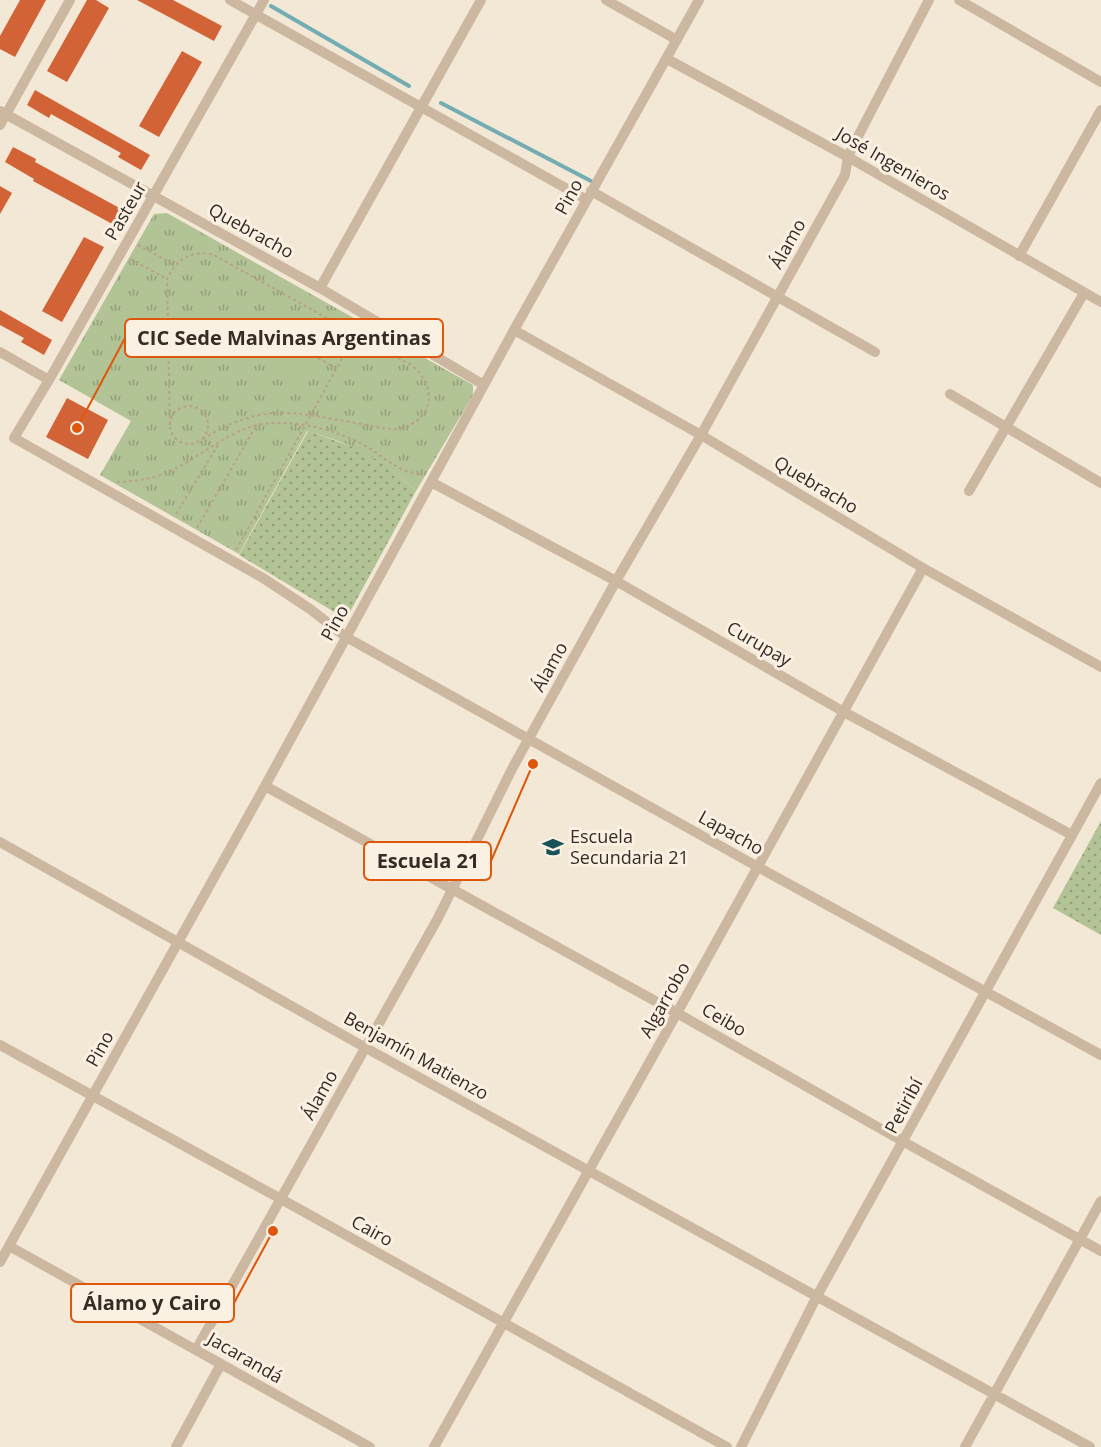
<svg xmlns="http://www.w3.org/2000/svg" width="1101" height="1447" viewBox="0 0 1101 1447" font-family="'Open Sans',sans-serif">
	<defs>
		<pattern id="grass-dots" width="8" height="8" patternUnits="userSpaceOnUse" patternTransform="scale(1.5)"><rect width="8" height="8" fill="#b2c395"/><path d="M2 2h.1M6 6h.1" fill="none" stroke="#929f79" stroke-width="1.8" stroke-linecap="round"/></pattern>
		<pattern id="park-tufts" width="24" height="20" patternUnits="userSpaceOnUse" patternTransform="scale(1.5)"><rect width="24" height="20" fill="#b2c395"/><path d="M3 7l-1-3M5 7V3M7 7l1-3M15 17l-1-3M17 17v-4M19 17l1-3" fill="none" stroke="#929f79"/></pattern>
	</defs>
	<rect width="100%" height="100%" fill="#f3e7d6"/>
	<!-- grass -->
	<path fill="url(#grass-dots)" d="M308,431L365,451L386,465L416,491L346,619L239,555Z
		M1101,821V935L1053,908Z"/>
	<!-- park -->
	<path fill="url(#park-tufts)" d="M167,213L473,385V395L416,491C377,456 358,446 307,431L239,554L100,475L131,421L59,380L154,214Z"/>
	<!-- garden -->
	<path fill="#b2c395" d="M301,313L333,332L301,387L269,368Z"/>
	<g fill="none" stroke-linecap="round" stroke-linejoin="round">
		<!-- stream -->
		<path stroke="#73adb3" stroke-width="4" d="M271,6L409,86
			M441,103L591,181"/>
	</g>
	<!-- building -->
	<path fill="#d16336" d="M20,0H46L15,57L0,49V36Z
		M87,0H96L109,8L67,82L47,71Z
		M137,0H173L222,26L214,41Z
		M182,51L202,62L159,137L139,126Z
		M35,90L150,155L141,170L118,157L121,153L51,114L49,118L27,105Z
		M13,147L36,159L35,162L125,211L116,226L33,181L34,179L5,162Z
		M0,186L12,193L0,214Z
		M84,237L104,247L62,322L42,311Z
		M0,310L52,340L44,355L21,342L24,338L0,325Z
		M67,398L108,420L88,459L46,437Z"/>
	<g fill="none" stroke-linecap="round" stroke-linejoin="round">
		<!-- path -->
		<path stroke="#b8a18c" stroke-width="2" stroke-dasharray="3 3" stroke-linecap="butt" d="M138,245L175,265
			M130,259L167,279
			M318,358L336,368
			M170 425a19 19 0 1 1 38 0a19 19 0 1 1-38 0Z
			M170,424L167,279C176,259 190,251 212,254L413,366C438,390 434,420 398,429C384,429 370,426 356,423C292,412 262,402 203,439
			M117,482C135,481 154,479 171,471C204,455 235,424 273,423C303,422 335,430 362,444C383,455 397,473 422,474
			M176,514L218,445
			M197,528L256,426
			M236,550L360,326"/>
		<!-- street -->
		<path stroke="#ccb7a1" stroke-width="10" d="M230,0L587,200
			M264,0L49,380L14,438L263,578L310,609L346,637L758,867L1101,1055
			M606,0L677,40
			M959,0L1101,82
			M667,59L848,157L1101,302
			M0,111L320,288L484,385
			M0,125L70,0
			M591,191L875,352
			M1019,256L1101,110
			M320,288L481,0
			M514,330L701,435L923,568L1101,667
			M0,352L49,380
			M950,394L1101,483
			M431,482L616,581L844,712L1072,835
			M969,491L1084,293
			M265,786L677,1013L904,1142L1101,1251
			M0,842L366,1048L1090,1447
			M0,1045L281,1199L727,1447
			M9,1246L370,1447
			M0,1262L265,786L514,330L699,0
			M196,1350L438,918L513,767L616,581L701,435L845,175L848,157L853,146L929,0
			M176,1447L221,1364
			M434,1447L677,1013L923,568
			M741,1447L817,1296L1101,783
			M965,1447L1101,1201"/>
	</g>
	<!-- icons -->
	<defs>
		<symbol id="school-bare" viewBox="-9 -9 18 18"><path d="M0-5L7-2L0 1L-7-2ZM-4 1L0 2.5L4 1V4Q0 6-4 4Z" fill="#17535a" stroke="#fbf1e3" stroke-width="2.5" paint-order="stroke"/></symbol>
	</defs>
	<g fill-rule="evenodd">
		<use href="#school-bare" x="538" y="832" width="30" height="30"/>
	</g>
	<g text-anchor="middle" stroke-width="6" stroke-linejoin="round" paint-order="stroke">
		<!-- street labels -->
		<g font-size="18" fill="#362b25" stroke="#fbf1e3">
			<text transform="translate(893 164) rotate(30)" y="6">José Ingenieros</text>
			<text transform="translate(569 197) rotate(-61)" y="6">Pino</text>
			<text transform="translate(126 211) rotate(-60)" y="6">Pasteur</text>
			<text transform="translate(251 231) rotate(29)" y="6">Quebracho</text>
			<text transform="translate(788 244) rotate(-61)" y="6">Álamo</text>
			<text transform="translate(816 485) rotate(31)" y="6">Quebracho</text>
			<text transform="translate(335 623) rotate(-61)" y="6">Pino</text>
			<text transform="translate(759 644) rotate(30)" y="6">Curupay</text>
			<text transform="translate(550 667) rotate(-61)" y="6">Álamo</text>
			<text transform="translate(731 833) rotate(29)" y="6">Lapacho</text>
			<text transform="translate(665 1000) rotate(-61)" y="6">Algarrobo</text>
			<text transform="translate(724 1020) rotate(30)" y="6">Ceibo</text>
			<text transform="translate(100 1049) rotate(-61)" y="6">Pino</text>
			<text transform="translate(416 1056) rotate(29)" y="6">Benjamín Matienzo</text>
			<text transform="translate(320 1095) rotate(-61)" y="6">Álamo</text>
			<text transform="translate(904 1106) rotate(-62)" y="6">Petiribí</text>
			<text transform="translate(372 1231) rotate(29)" y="6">Cairo</text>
			<text transform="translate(245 1358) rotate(30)" y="6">Jacarandá</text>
		</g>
		<!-- poi labels -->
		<g font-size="18" fill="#362b25" stroke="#fbf1e3" text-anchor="start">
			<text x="570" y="843">Escuela<tspan x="570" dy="21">Secundaria 21</tspan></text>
		</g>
	</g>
	<!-- callouts -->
	<path fill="none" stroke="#df570d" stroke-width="2" d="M77 428L125 338M533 764L491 861M273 1231L234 1303"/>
	<g fill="#df570d" stroke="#fbf1e3" stroke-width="2">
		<circle cx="77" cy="428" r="6"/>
		<circle cx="533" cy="764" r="6"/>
		<circle cx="273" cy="1231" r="6"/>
	</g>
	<g fill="#fbf1e3" stroke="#df570d" stroke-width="2">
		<rect x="125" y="319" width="318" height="38" rx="6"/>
		<rect x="364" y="842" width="127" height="38" rx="6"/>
		<rect x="71" y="1284" width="163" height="38" rx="6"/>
	</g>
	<g font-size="20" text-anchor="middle" font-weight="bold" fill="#362b25">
		<text x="284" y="345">CIC Sede Malvinas Argentinas</text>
		<text x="428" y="868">Escuela 21</text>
		<text x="152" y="1310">Álamo y Cairo</text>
	</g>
</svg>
